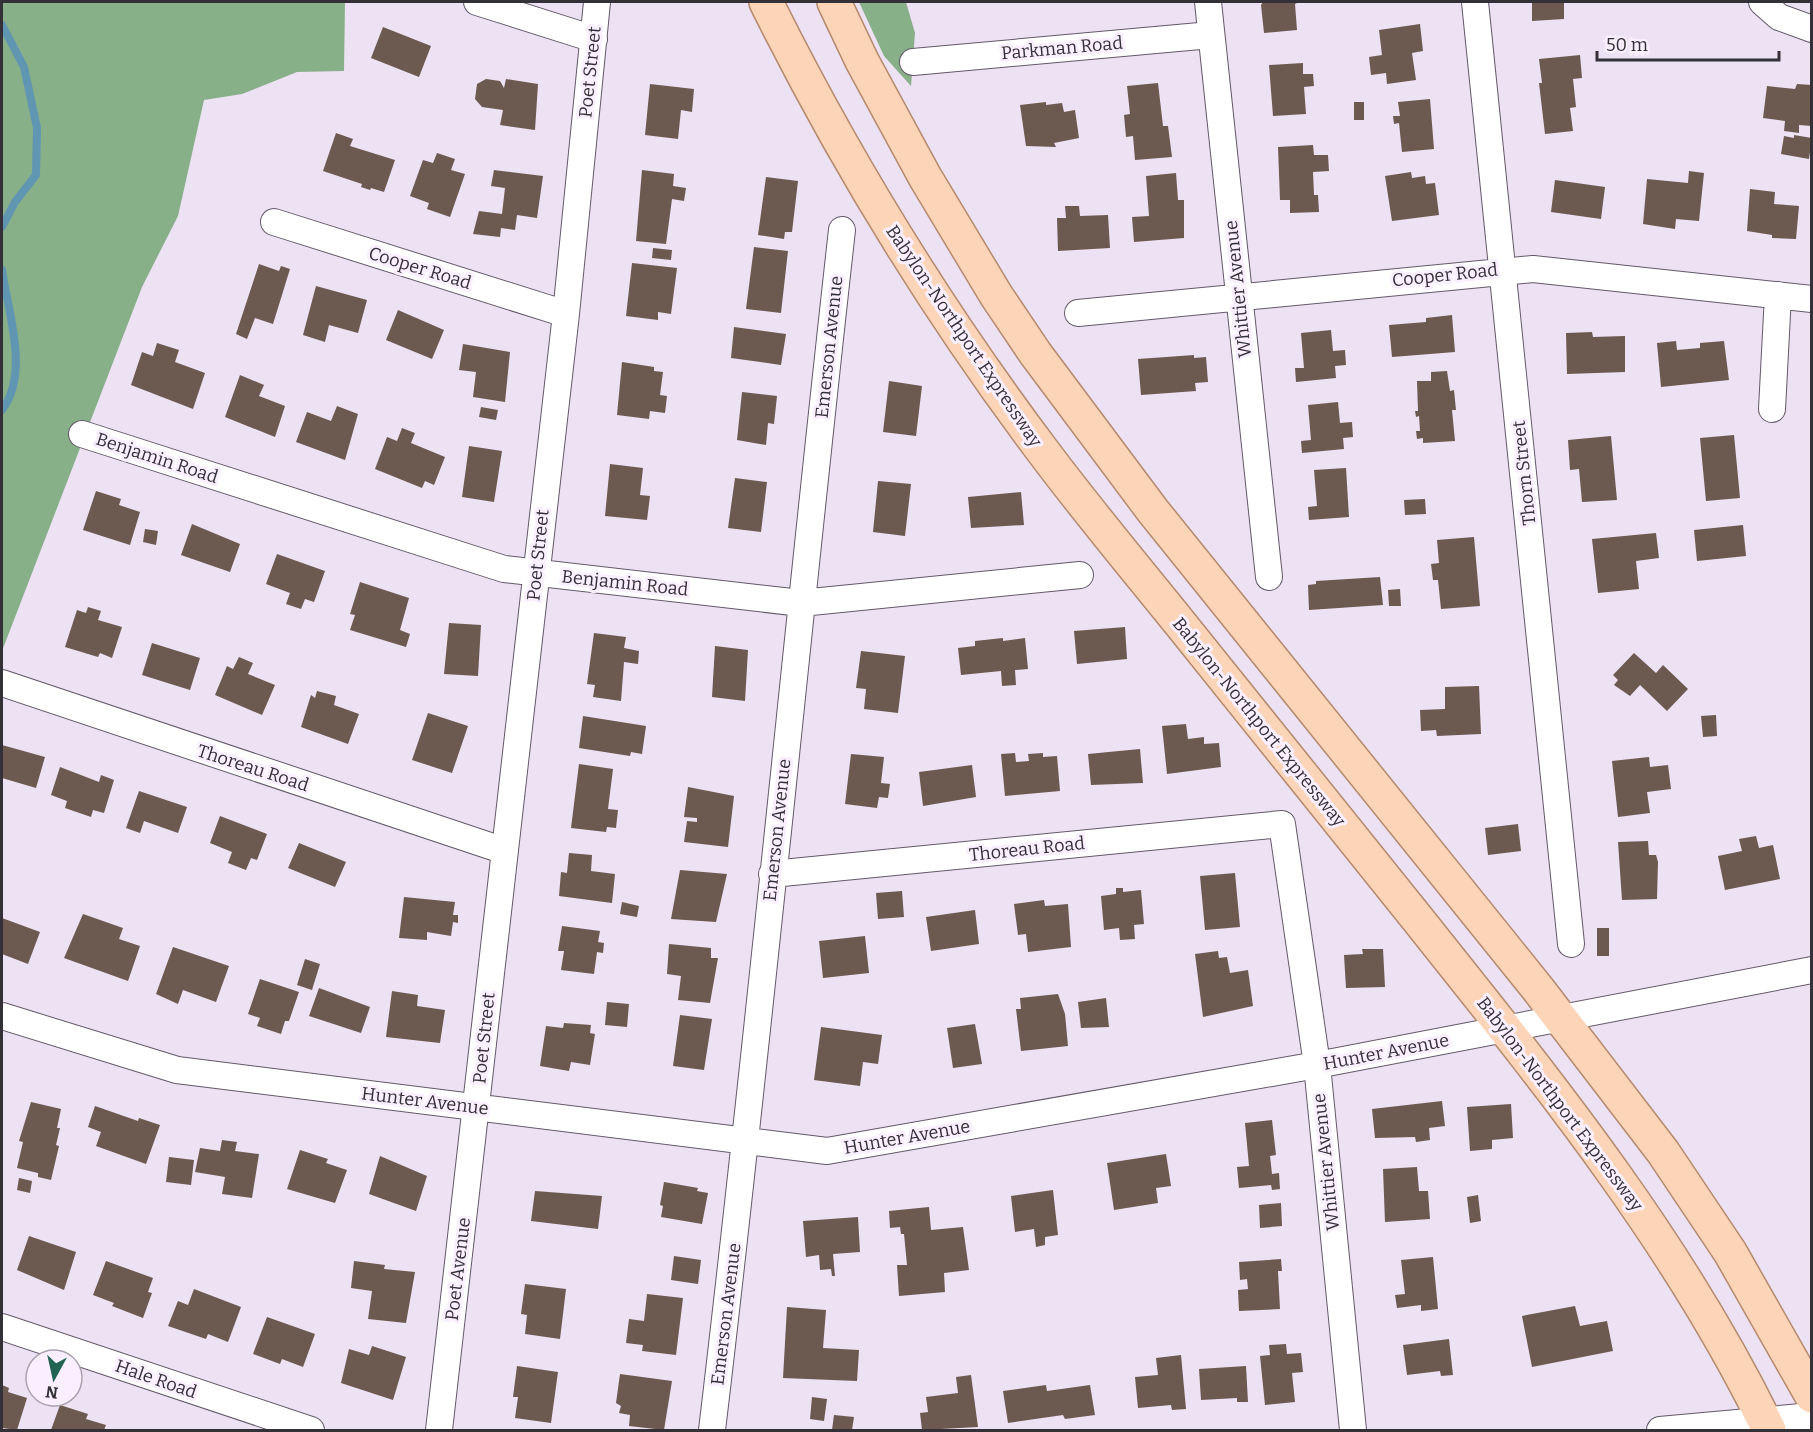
<svg xmlns="http://www.w3.org/2000/svg" width="1813" height="1432" viewBox="0 0 1813 1432" font-family="Bitter,serif">
	<rect width="100%" height="100%" fill="#ede1f4"/>
	<!-- forest -->
	<path fill="#87af88" d="M2,2H345L344,71L297,72L242,94L204,100L178,216L142,287L2,651Z
		M859,2H906L915,33L911,86L884,56Z"/>
	<g fill="none" stroke-linecap="round" stroke-linejoin="round">
		<!-- stream -->
		<path stroke="#6196b3" stroke-width="8" d="M2,25L24,67L37,128L36,175L15,202L2,227
			M2,270C8,312 30,373 2,410"/>
	</g>
	<!-- building -->
	<path fill="#6c594f" d="M1263,2H1299L1295,4L1297,30L1264,33L1261,5Z
		M1532,2H1564V19L1532,21Z
		M1420,24L1423,51L1412,53L1416,80L1387,84L1386,73L1371,75L1369,57L1382,55L1379,30Z
		M383,27L431,46L419,77L371,58Z
		M1580,55L1582,78L1573,79L1576,107L1570,108L1573,131L1545,134L1539,83H1542L1539,59Z
		M1303,63V74H1313L1314,86L1304,87L1306,114L1273,116L1269,65Z
		M486,79L500,81L504,88L506,79L538,84L535,130L500,125L503,110L482,107L475,99L477,84Z
		M1158,83L1163,126H1168L1172,157L1135,160L1133,136L1126,137L1124,115L1130,114L1127,86Z
		M650,84L694,89L692,112L681,110L678,139L645,135Z
		M1797,84L1812,85V126L1799,125V133L1784,131L1785,121L1763,118L1767,86L1795,89Z
		M1430,99L1434,149L1402,152L1399,123L1394,124L1393,116H1400L1398,102Z
		M1046,102V105L1062,103L1064,112L1075,110L1079,138L1054,143L1056,147L1026,146L1020,105Z
		M1354,102H1364V120H1354Z
		M336,133L353,139L350,146L395,160L384,192L371,188L370,190L361,187L362,184L323,171Z
		M1794,135L1812,138L1809,159L1781,154L1784,136L1794,138Z
		M1313,145L1314,155H1328L1329,171L1313,172L1314,195H1318L1319,212L1290,213V200H1280L1278,147Z
		M437,153L455,159L451,170L465,174L450,217L427,209L429,203L410,196L423,160L433,163Z
		M494,170L543,176L537,218L517,215L515,230L501,228L500,237L473,234L479,211L502,214L505,188L491,186Z
		M642,170L674,174L673,186L686,188L684,201L672,199L666,244L636,241Z
		M1689,171L1704,173L1699,221L1676,219L1675,229L1643,224L1647,179L1688,183Z
		M1411,172L1412,178L1425,176L1426,184L1435,183L1439,215L1392,221L1385,176Z
		M1176,173L1178,200H1184V238L1134,242L1132,217L1149,216L1146,176Z
		M766,177L798,181L792,232H785L784,239L758,235Z
		M1555,180L1605,187L1601,219L1551,212Z
		M1750,189L1775,192L1774,204L1799,206L1796,239L1772,238V235L1747,231Z
		M1065,206H1079L1080,216L1108,215L1110,248L1058,251L1057,218H1066Z
		M754,247L788,251L781,313L746,309Z
		M653,248L672,250L671,260L652,258Z
		M632,263L677,268L671,314L658,312V320L626,316Z
		M259,264L279,271L281,266L290,269L273,324L255,318L247,339L236,334Z
		M316,286L367,300L358,333L329,325L325,342L303,335Z
		M398,310L444,330L432,359L386,340Z
		M1452,315L1455,352L1392,357L1389,325L1426,322V318Z
		M734,327L786,334L781,365L731,358Z
		M1331,330L1333,351L1345,350L1346,365L1335,366L1336,378L1296,382L1295,368H1304L1301,333Z
		M1592,332L1593,337L1625,336V372L1567,374L1566,333Z
		M1676,341L1677,350L1700,348V343L1724,341L1729,380L1661,387L1657,343Z
		M157,343L179,350L175,362L205,373L193,409L131,385L142,352L153,356Z
		M463,344L510,352L505,402L473,397L476,372L459,370Z
		M1194,355V358L1206,357L1208,382L1195,383L1196,391L1141,395L1138,359Z
		M622,362L654,367V371L663,372L660,395L667,396L665,413L650,411L649,419L617,415Z
		M1447,371L1450,391L1454,390L1456,410H1452L1455,441L1423,443V438L1417,439L1416,431H1420L1419,416L1416,417L1415,411H1418L1417,381H1431V372Z
		M240,375L264,385L259,396L285,406L275,437L225,417Z
		M889,381L922,386L916,436L883,432Z
		M742,392L777,396L774,424L768,423L766,445L737,440Z
		M1338,402L1340,423L1352,422L1353,437L1343,438L1344,449L1302,453L1301,441L1311,440L1308,405Z
		M337,406L358,414L345,460L296,442L307,412L331,421Z
		M481,407L498,410L496,420L479,417Z
		M402,428L415,433L411,443L445,457L434,485L425,481L422,488L375,469L387,437L397,441Z
		M1734,435L1740,498L1706,501L1700,438Z
		M1611,436L1617,500L1582,502L1579,469L1570,470L1568,440Z
		M469,446L502,451L494,502L462,497Z
		M610,464L643,468L640,495L650,496L647,520L605,516Z
		M1346,468L1349,517L1309,520L1308,507L1317,506L1314,470Z
		M735,478L767,482L761,532L728,528Z
		M878,481L911,484L905,536L873,532Z
		M96,491L121,499L119,505L140,512L130,545L83,530Z
		M1021,492L1024,525L971,528L968,497Z
		M1425,499L1426,514L1405,515L1404,500Z
		M192,524L240,544L230,572L181,555Z
		M1743,525L1746,556L1697,561L1694,530Z
		M145,529L158,531L156,545L143,542Z
		M1656,533L1659,558L1636,561L1639,589L1598,593L1592,539Z
		M1474,537L1480,606L1441,609L1438,580H1433L1431,564L1439,563L1437,540Z
		M277,554L325,571L314,602L305,599L301,609L286,604L290,593L266,584Z
		M1380,577L1383,605L1309,610L1308,585L1316,584V581Z
		M360,582L409,598L400,630L410,634L406,647L350,630L355,615L350,614Z
		M1400,589L1401,606H1389L1388,590Z
		M88,607L101,611L98,620L122,627L112,658L100,653L98,657L65,647L77,610L86,613Z
		M449,623L481,625L478,676L444,674Z
		M1125,627L1127,659L1077,664L1074,631Z
		M594,633L626,637L624,648L639,651L638,664L624,662L621,701L593,697L595,685L587,684Z
		M1003,638V641L1025,638L1028,669L1015,670L1016,685L1002,686L1001,671L961,675L958,648L975,646V641Z
		M152,643L200,658L190,690L142,675Z
		M715,646L748,650L745,701L712,697Z
		M861,651L905,656L898,713L864,709L866,689L856,688Z
		M1634,653L1656,673L1663,665L1688,689L1667,711L1640,685L1630,696L1614,685L1618,680L1613,675Z
		M239,657L253,663L248,674L275,685L262,715L215,695L227,666L233,669Z
		M1479,686L1481,734L1437,736L1436,730L1421,731L1420,710L1445,709V687Z
		M317,691L336,696L334,705L359,714L348,744L301,727L311,695L315,698Z
		M428,713L468,726L452,773L412,760Z
		M1716,715L1717,736L1703,737L1701,716Z
		M583,716L646,726L642,754L631,752L630,756L579,748Z
		M1186,724L1188,739L1204,737V744L1219,743L1221,767L1167,774L1162,726Z
		M2,745L45,757L36,788L2,778Z
		M1140,749L1143,783L1091,785L1088,754Z
		M1015,753L1016,762L1029,761L1028,754L1043,753V757L1057,756L1060,791L1005,796L1001,754Z
		M851,754L884,757L881,783L890,784L888,798L879,797L877,808L845,804Z
		M1649,757L1650,767L1668,765L1671,789L1647,792L1650,813L1618,817L1612,761Z
		M579,764L613,769L608,809L618,810L616,828L607,827L606,832L571,828Z
		M972,765L976,797L923,806L919,772Z
		M60,767L99,782L101,775L114,780L104,813L93,810L91,817L65,808L67,801L51,795Z
		M688,787L734,796L728,847L684,842L687,821L697,822V818L684,817Z
		M139,791L187,807L178,833L144,821L140,833L126,828Z
		M220,816L267,834L257,860L251,858L246,870L228,863L232,852L210,843Z
		M1518,824L1521,851L1488,855L1485,828Z
		M1756,836L1759,848L1773,845L1780,879L1725,890L1718,856L1742,851L1739,839Z
		M1648,841L1649,855H1656L1658,862L1657,899L1622,900L1618,842Z
		M299,843L346,862L335,887L288,868Z
		M569,853L592,855L591,871L615,874L612,903L559,896L561,872L567,873Z
		M680,870L727,874L716,922L671,919Z
		M1235,873L1240,927L1205,930L1200,876Z
		M1116,888H1123V892L1141,890L1144,924L1134,925L1135,939L1120,940L1119,928L1104,930L1101,896L1116,894Z
		M902,891L904,917L878,919L876,893Z
		M404,897L455,902L453,915H458V923L453,922L451,936L427,932V940L399,938Z
		M1044,900L1045,906L1068,904L1071,947L1028,952L1026,934L1018,935L1014,904Z
		M622,902L639,906L637,917L620,914Z
		M975,910L979,944L931,951L926,917Z
		M83,914L123,928L119,939L140,946L128,981L64,958Z
		M2,918L40,932L28,964L2,954Z
		M562,926L600,931L598,942L604,943L603,953L597,952L594,974L561,970L564,951H558Z
		M1597,928H1609V956H1597Z
		M865,936L869,973L823,978L819,941Z
		M669,944L711,948V958H718L710,1003L678,1000L681,976L667,974Z
		M173,947L229,966L216,1002L183,990L178,1004L156,994Z
		M1362,949H1383L1385,987L1346,988L1344,955L1363,954Z
		M1218,951L1219,958L1227,957L1230,973L1248,970L1253,1006L1203,1017L1195,954Z
		M305,959L320,964L312,990L297,985Z
		M260,979L299,992L289,1021H285L281,1034L257,1026L260,1018L248,1014Z
		M319,988L370,1007L361,1033L309,1016Z
		M392,991L418,995L417,1006L445,1010L440,1043L386,1037Z
		M1058,994L1065,1014L1068,1046L1021,1051L1016,1009H1021L1020,998Z
		M1106,998L1109,1027L1081,1028L1078,1002Z
		M607,1002L629,1004L627,1027L605,1025Z
		M680,1015L712,1019L704,1070L673,1066Z
		M564,1023L591,1025L590,1033L595,1034L590,1065L571,1062L569,1071L540,1066L546,1026L563,1028Z
		M975,1024L982,1064L953,1068L947,1028Z
		M821,1027L882,1035L878,1064L863,1062L860,1086L814,1080Z
		M1442,1101L1445,1126L1429,1128L1430,1140L1416,1142L1415,1137L1375,1138L1372,1109Z
		M31,1102L61,1109L57,1128H60L56,1145L59,1146L51,1180L38,1177V1173L17,1168L23,1142L19,1141Z
		M1511,1104L1513,1138L1492,1140V1149L1470,1151L1467,1107Z
		M95,1106L138,1121L139,1118L160,1125L146,1164L96,1146L101,1132L88,1127Z
		M1272,1120L1276,1155L1270,1156L1272,1174L1279,1173L1280,1189L1272,1190L1271,1185L1239,1188L1237,1167L1249,1166L1245,1123Z
		M222,1140L237,1142L235,1151L259,1154L252,1198L222,1194L225,1177L195,1172L200,1148L220,1151Z
		M300,1150L328,1159L326,1163L347,1170L335,1203L287,1189Z
		M1166,1154L1171,1186L1156,1188L1158,1203L1114,1210L1107,1163Z
		M380,1156L427,1176L416,1211L369,1194Z
		M169,1157L194,1160L191,1185L166,1182Z
		M1417,1167L1419,1191H1428L1430,1219L1385,1222L1383,1169Z
		M19,1178L32,1181L30,1193L17,1190Z
		M664,1182L698,1188L697,1191L708,1193L702,1224L661,1217L663,1206L660,1205Z
		M1053,1190L1058,1235L1045,1237V1245L1036,1247L1034,1229L1015,1232L1011,1196Z
		M535,1191L602,1196L598,1229L531,1221Z
		M1478,1195L1481,1221L1470,1223L1467,1197Z
		M1281,1203L1282,1226L1260,1228L1259,1205Z
		M929,1207L931,1230L963,1227L969,1270L944,1273L945,1292L899,1296L897,1265H907L904,1234H901L900,1227L890,1228L889,1211Z
		M858,1217L860,1252L833,1254L835,1276H832L831,1269L820,1270L819,1255L806,1257L803,1221Z
		M29,1236L76,1252L64,1290L17,1270Z
		M674,1256L701,1260L698,1284L671,1280Z
		M1433,1257L1438,1309L1421,1311V1305L1397,1308L1395,1295L1405,1294L1401,1260Z
		M1281,1259L1282,1271H1278L1280,1309L1239,1311L1238,1290L1248,1289L1247,1279L1240,1280L1239,1262Z
		M106,1261L153,1278L148,1292L152,1293L143,1318L112,1306L114,1303L93,1295Z
		M354,1261L385,1265L384,1269L415,1272L406,1323L368,1319L372,1291L351,1288Z
		M525,1284L566,1289L560,1339L525,1334L527,1315L521,1314Z
		M194,1289L241,1307L228,1342L208,1334L206,1339L168,1326L178,1301L188,1305Z
		M647,1294L683,1298L676,1355L642,1351L643,1345L626,1343L629,1319L644,1321Z
		M1575,1306L1580,1326L1607,1321L1613,1351L1532,1367L1522,1316Z
		M787,1307L826,1310L823,1348L859,1350L857,1381L783,1378Z
		M267,1317L315,1334L303,1367L282,1359L280,1364L253,1354Z
		M1449,1339L1453,1375L1441,1376L1440,1371L1407,1375L1403,1345Z
		M1286,1344L1287,1354L1301,1353L1303,1372L1292,1373L1295,1402L1265,1405L1260,1356L1270,1355L1269,1345Z
		M372,1346L406,1357L393,1400L341,1383L349,1349L369,1355Z
		M1181,1355L1186,1409L1172,1410L1171,1405L1138,1408L1135,1377L1158,1375L1156,1358Z
		M517,1366L558,1372L551,1423L515,1418L518,1397H513Z
		M1246,1366L1248,1402H1237V1398L1201,1400L1199,1369Z
		M620,1374L672,1381L664,1430L629,1426L630,1415L619,1413L621,1406L616,1403Z
		M971,1375L978,1427L922,1430L920,1413L928,1412L926,1397L958,1393L956,1377Z
		M2,1385L9,1388L8,1392L27,1398L17,1430L2,1428Z
		M1046,1385L1047,1391L1090,1385L1095,1415L1065,1419L1063,1415L1008,1423L1003,1391Z
		M812,1397L827,1399L824,1421L810,1419Z
		M60,1405L88,1414L86,1419L106,1425L104,1430H51Z
		M834,1415L854,1417L852,1430H832Z"/>
	<g fill="none" stroke-linecap="round" stroke-linejoin="round">
		<defs>
			<path id="minor" d="M477,2L594,39
				M1208,2L1269,577
				M1475,2L1571,944
				M1762,2L1779,17L1812,29
				M913,62L1211,35
				M274,222L566,314
				M1078,313L1533,269L1812,299
				M1772,409L1778,295
				M82,434L504,569L801,603L1080,575
				M2,683L505,851
				M772,874L1282,824L1317,1065L1353,1430
				M2,1016L177,1070L827,1151L1317,1065L1812,970
				M2,1327L311,1430
				M439,1430L566,314L597,2
				M712,1430C760,1031 797,630 842,230
				M1660,1430L1812,1416"/>
			<path id="major" d="M766,2C844,159 936,309 1042,450C1086,509 1133,565 1179,622C1258,720 1337,819 1416,917C1546,1080 1678,1242 1769,1430
				M834,2L862,61L925,177L996,295L1035,353L1153,511L1538,989L1663,1152L1730,1252L1812,1396"/>
		</defs>
		<!-- minor casing -->
		<use href="#minor" stroke="#635969" stroke-width="28"/>
		<!-- major casing -->
		<use href="#major" stroke="#b5896c" stroke-width="36"/>
		<!-- minor -->
		<use href="#minor" stroke="#fff" stroke-width="26"/>
		<!-- major -->
		<use href="#major" stroke="#fcd5b8" stroke-width="33"/>
	</g>
	<g text-anchor="middle" stroke-width="6" stroke-linejoin="round" paint-order="stroke">
		<!-- street labels -->
		<g font-size="18" fill="#343037" stroke="#f9efff">
			<text transform="translate(1062 48) rotate(-5)" y="6">Parkman Road</text>
			<text transform="translate(590 72) rotate(-84)" y="6">Poet Street</text>
			<text transform="translate(420 268) rotate(17)" y="6">Cooper Road</text>
			<text transform="translate(1445 275) rotate(-6)" y="6">Cooper Road</text>
			<text transform="translate(1238 289) rotate(-96)" y="6">Whittier Avenue</text>
			<text transform="translate(964 336) rotate(56)" y="6">Babylon-Northport Expressway</text>
			<text transform="translate(829 347) rotate(-84)" y="6">Emerson Avenue</text>
			<text transform="translate(157 458) rotate(18)" y="6">Benjamin Road</text>
			<text transform="translate(1524 473) rotate(-96)" y="6">Thorn Street</text>
			<text transform="translate(538 555) rotate(-84)" y="6">Poet Street</text>
			<text transform="translate(625 583) rotate(6)" y="6">Benjamin Road</text>
			<text transform="translate(1259 722) rotate(51)" y="6">Babylon-Northport Expressway</text>
			<text transform="translate(253 768) rotate(18)" y="6">Thoreau Road</text>
			<text transform="translate(777 830) rotate(-84)" y="6">Emerson Avenue</text>
			<text transform="translate(1027 849) rotate(-6)" y="6">Thoreau Road</text>
			<text transform="translate(484 1038) rotate(-84)" y="6">Poet Street</text>
			<text transform="translate(1386 1052) rotate(-11)" y="6">Hunter Avenue</text>
			<text transform="translate(425 1101) rotate(7)" y="6">Hunter Avenue</text>
			<text transform="translate(1560 1104) rotate(53)" y="6">Babylon-Northport Expressway</text>
			<text transform="translate(907 1137) rotate(-10)" y="6">Hunter Avenue</text>
			<text transform="translate(1326 1162) rotate(-96)" y="6">Whittier Avenue</text>
			<text transform="translate(458 1269) rotate(-83)" y="6">Poet Avenue</text>
			<text transform="translate(726 1314) rotate(-83)" y="6">Emerson Avenue</text>
			<text transform="translate(156 1379) rotate(19)" y="6">Hale Road</text>
		</g>
	</g>
	<!-- border -->
	<rect width="1813" height="1432" fill="none" stroke="#343037" stroke-width="6"/>
	<!-- north arrow -->
	<g transform="translate(54 1378) rotate(188)"><circle r="28" fill="#f9efff" stroke="#aaa3af" stroke-width="1.5"/>
	<path d="M0-4.5L10 22L0 15L-10 22Z" fill="#216454"/>
	<text y="-9" font-size="16" font-weight="bold" text-anchor="middle" fill="#343037">N</text>
	</g>
	<!-- scale -->
	<path d="M1597 51v9h182v-9" fill="none" stroke="#343037" stroke-width="3"/>
	<text x="1606" y="51" font-size="18" fill="#343037" stroke="#f9efff" stroke-width="4.5" paint-order="stroke">50 m</text>
</svg>
